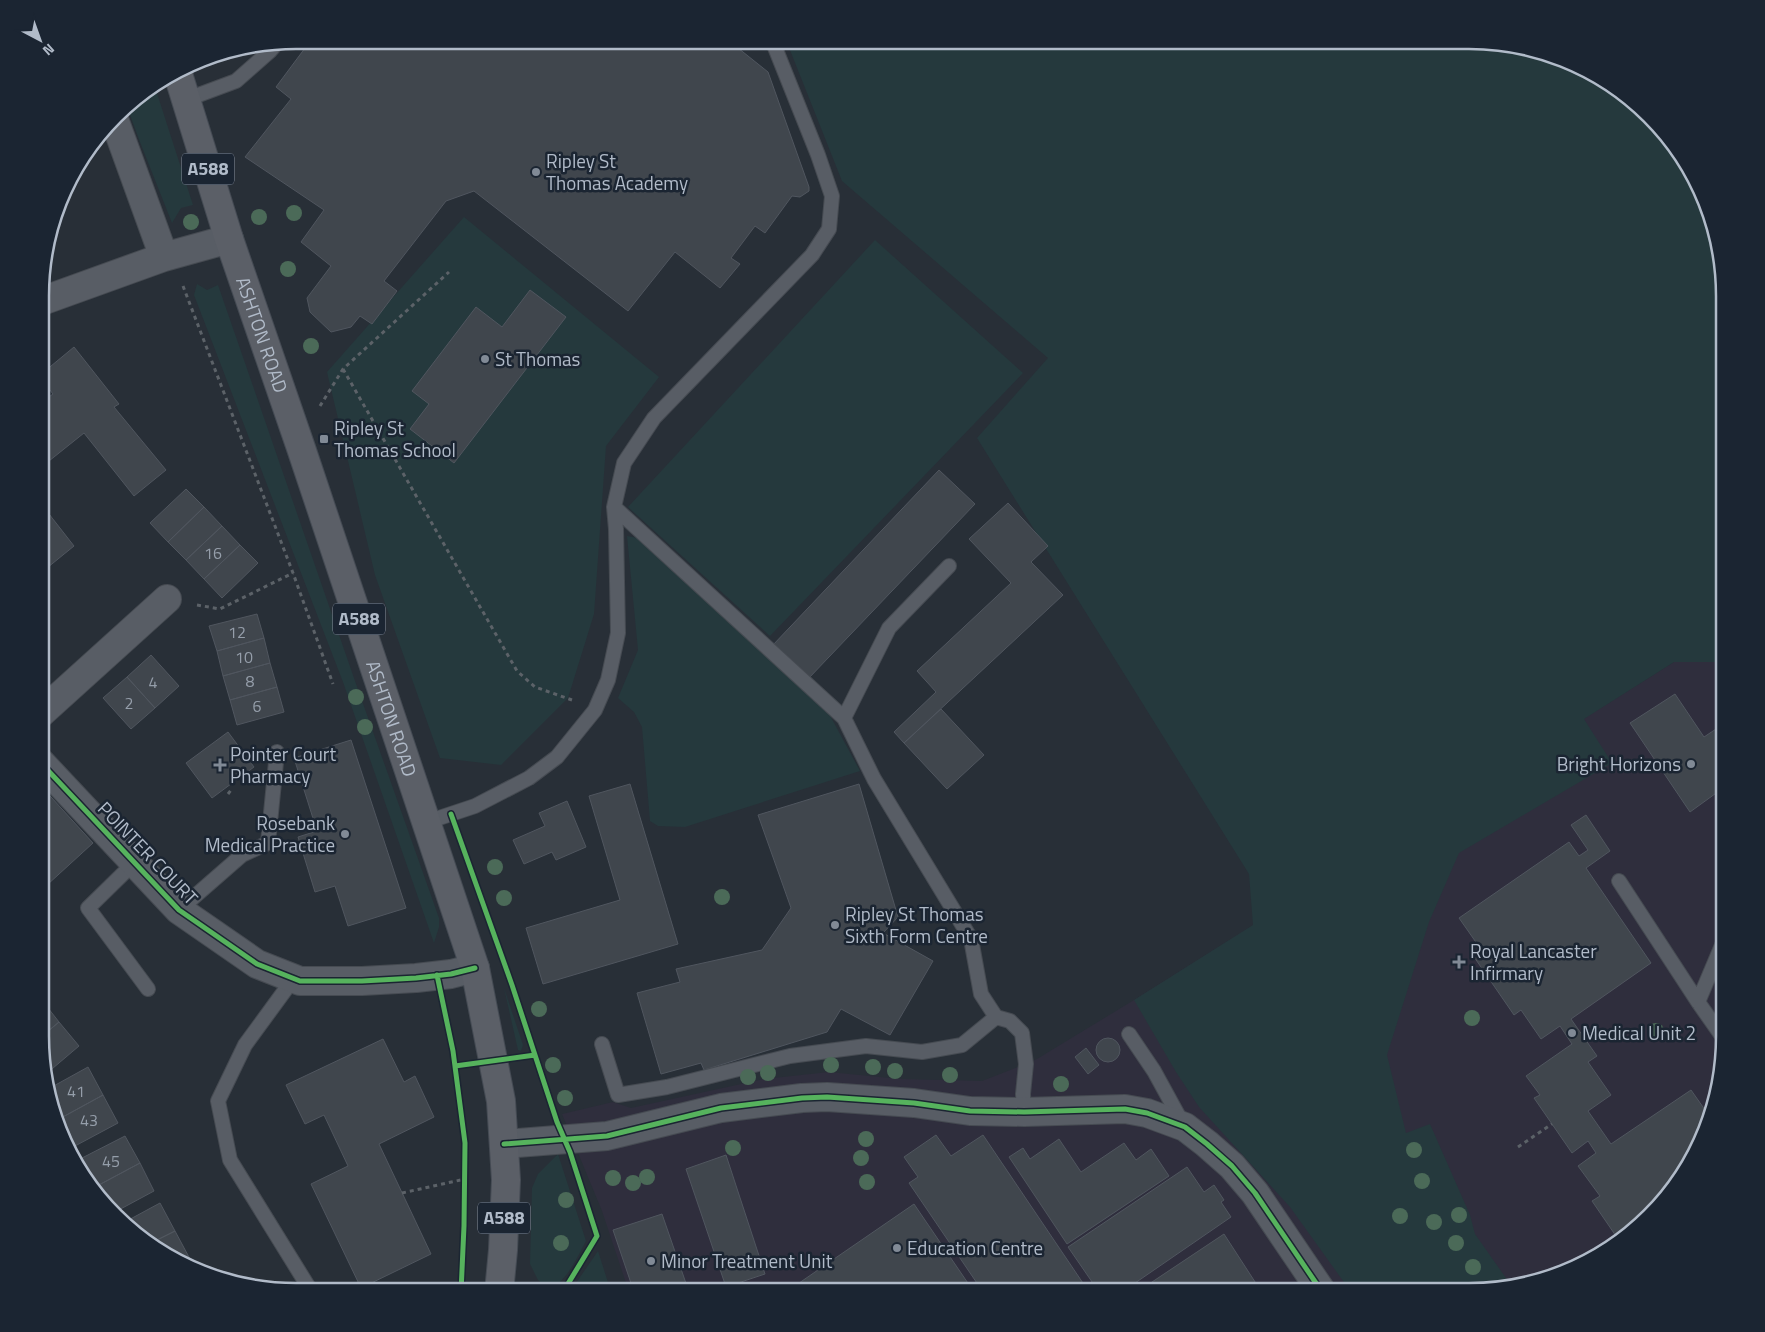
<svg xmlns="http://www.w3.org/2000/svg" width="1765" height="1332" viewBox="0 0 1765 1332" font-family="'Titillium Web',sans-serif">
	<rect width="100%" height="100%" fill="#282f37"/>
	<!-- medical -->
	<path fill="#2f2e3d" d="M1674,662H1725L1724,1053L1705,1134L1662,1205L1582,1266L1520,1287L1469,1292H629L602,1211L562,1114L613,1102L631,1108L764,1079L829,1072L900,1079L982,1081L1026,1064L1037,1059L1134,1000Z"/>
	<!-- green -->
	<path fill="#25393d" d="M786,40L1486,41L1567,59L1638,103L1699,183L1716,230L1725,295V662H1674L1584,719L1612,763L1459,853L1429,922L1387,1055L1406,1133L1430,1124L1470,1215L1475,1234L1513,1288L1488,1290L1473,1284L1451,1283L1426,1292H1351L1290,1207L1199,1107L1176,1072L1134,1000L1253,925L1249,874L977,438L1048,358L842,181Z
		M155,87L193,205L181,208L172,223L140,142L126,104Z
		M464,217L659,377L606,446L594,614L568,698L501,765L440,758L375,575L327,372Z
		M875,240L1023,373L770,636L628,507Z
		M197,284L207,290L218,285L355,681L439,918V927L434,943L343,682L194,295Z
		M627,536L638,538L827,710L860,771L685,827L658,826L650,821L642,727L634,712L618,698L638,650Z
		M504,988L523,1045L521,1051L518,1050Z
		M558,1154L586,1241C578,1256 565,1285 548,1289L538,1280L530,1264L532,1188L538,1174Z
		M598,1251L611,1292C599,1292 585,1292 576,1283Z"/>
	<!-- building -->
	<path fill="#40464d" stroke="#50565f" d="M311,40H728L768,72L809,187V191L800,197L792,196L765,233L755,226L731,258L740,264L720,288L675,252L628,311L474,191L446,201L384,281L397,291L372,324L360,316L351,327L331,332L310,312L307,298L331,266L301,242L324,210L245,157L291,99L276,87Z
		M530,290L566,317L454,463L410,429L429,404L412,391L476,307L502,327Z
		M74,347L119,404L114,407L166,470L134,496L84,433L49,461L42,452V402L53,394L42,380V367L45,371Z
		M939,470L975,504L808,679L772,646Z
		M186,489L204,507L168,542L150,523Z
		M1008,503L1048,546L1031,562L1063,595L904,743L894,732L936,692L917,671L1011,583L969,539Z
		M42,505L74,546L42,572Z
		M204,507L222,526L186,560L168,542Z
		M222,526L240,545L204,579L186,560Z
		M240,545L258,563L222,598L204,579Z
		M257,614L264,638L217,651L209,626Z
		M264,638L270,663L223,676L217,651Z
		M151,655L179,686L155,708L127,677Z
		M270,663L277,687L230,700L223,676Z
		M127,677L155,708L131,729L103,698Z
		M277,687L284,712L237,725L230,700Z
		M1675,694L1704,737L1725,723V799L1719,791L1690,812L1630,723Z
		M941,709L984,755L947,789L904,743Z
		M228,732L254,767L212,798L186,763Z
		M351,740L406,908L348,926L335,886L315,892L298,837L317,831L294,758Z
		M630,784L678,944L543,984L526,928L620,900L589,796Z
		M859,784L898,917L883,933L933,961L890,1035L841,1009L827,1032L704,1070L701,1063L661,1074L637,993L680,982L676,969L762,950L791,908L758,815Z
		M41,786L93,843L47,885L41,879Z
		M567,801L586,847L556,860L552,852L524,864L513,840L545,826L539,813Z
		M1586,815L1610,851L1586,868L1651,963L1571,1019L1597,1056L1588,1062L1611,1095L1588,1111L1611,1144L1691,1090L1710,1117L1705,1134L1662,1205L1618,1239L1592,1201L1600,1196L1578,1166L1596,1153L1588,1141L1572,1153L1534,1098L1540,1095L1526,1076L1572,1044L1560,1026L1541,1039L1521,1010L1514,1015L1472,954L1480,948L1459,918L1569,842L1579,856L1588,850L1571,825Z
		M41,999L59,1022L41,1037Z
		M59,1022L79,1046L46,1074L41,1053V1037Z
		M1096 1050a12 12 0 1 1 24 0a12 12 0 1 1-24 0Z
		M383,1039L404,1082L415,1076L434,1117L379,1144L431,1254L361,1288L311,1184L348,1166L324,1115L305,1124L286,1085Z
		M1086,1048L1099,1065L1088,1074L1075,1057Z
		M88,1067L103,1095L61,1118L55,1108L50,1088Z
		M103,1095L118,1123L75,1146L61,1118Z
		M936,1135L951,1156L983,1135L1089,1292H983L909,1183L918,1177L904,1157Z
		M125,1136L140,1163L97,1186L82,1158Z
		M1059,1139L1081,1172L1124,1143L1136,1160L1151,1149L1169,1176L1067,1244L1009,1157L1023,1148L1030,1159Z
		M726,1155L765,1274L726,1287L686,1169Z
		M140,1163L154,1191L115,1212L104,1198L97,1186Z
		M1187,1167L1204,1192L1214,1185L1224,1200L1221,1202L1231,1217L1122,1292H1099L1068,1247Z
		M160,1203L175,1231L151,1243L127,1229L123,1223Z
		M914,1204L974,1292H786Z
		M662,1214L689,1292H634L613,1230Z
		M175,1231L190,1259L182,1263L151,1243Z
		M1224,1234L1259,1288L1254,1292H1137Z"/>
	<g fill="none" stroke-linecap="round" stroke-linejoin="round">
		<defs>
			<path id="service" d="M185,100L236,81L270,51L277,43
				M614,507L844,718L874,779L971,939L981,994L996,1017L1010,1021L1022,1033L1026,1064L1023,1094L1024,1112
				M844,718L889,628L949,566
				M427,822L475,806L529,778L557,757L595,710L608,680L618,633L616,529L614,507L624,463L654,418L812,255L829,229L832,196L818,155L772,40
				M134,863L88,908L148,989
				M1619,881L1698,1002L1724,1039
				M179,910L242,855L268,843L277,752
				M294,978L245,1045L218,1101L230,1160L311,1291
				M1698,1002L1725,938
				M1129,1034L1154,1071L1183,1124
				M602,1044L618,1095L667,1087L790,1056L866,1046L922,1052L962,1045L996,1017"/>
			<path id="minor" d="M114,119L164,257
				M42,301L164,257L229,239
				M41,713L167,599
				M41,763L179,910L257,964L300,981H362L416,978L451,974L475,968
				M504,1144L607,1136L721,1108L802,1098L827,1097L914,1103L970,1111L1024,1112L1125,1109L1147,1113L1185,1127L1207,1144L1232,1166L1255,1193L1322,1292"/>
			<g id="primary">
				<path id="s1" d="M178,74L229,239L301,448L475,968L501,1101L506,1180L503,1250L499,1292"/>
			</g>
		</defs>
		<!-- service casing -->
		<use href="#service" stroke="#464b52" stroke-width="16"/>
		<!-- minor casing -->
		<use href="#minor" stroke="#464b52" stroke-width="30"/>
		<!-- primary casing -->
		<use href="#primary" stroke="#454b54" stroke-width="30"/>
		<!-- path -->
		<path stroke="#5c6268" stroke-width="3" stroke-dasharray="4 4" stroke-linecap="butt" d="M183,286L293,573L333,684
			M343,369L517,671L535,687L572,700
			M320,406L343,369L449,272
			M197,605L220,609L293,573
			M228,794L231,790
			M1518,1147L1552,1124
			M402,1193L465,1179"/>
		<!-- service -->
		<use href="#service" stroke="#585d65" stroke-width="14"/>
		<!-- minor -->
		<use href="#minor" stroke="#585d65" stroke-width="28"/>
		<!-- primary -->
		<use href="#primary" stroke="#5b5f67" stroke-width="28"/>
		<defs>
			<path id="cycleway" d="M41,763L179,910L257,964L300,981H362L416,978L451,974L475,968
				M451,814L512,985L557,1122L570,1152L597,1236L563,1292
				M437,975L453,1051L465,1143L464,1226L461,1292
				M455,1066L535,1055
				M504,1144L607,1136L721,1108L802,1098L827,1097L914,1103L970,1111L1024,1112L1125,1109L1147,1113L1185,1127L1207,1144L1232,1166L1255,1193L1322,1292"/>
		</defs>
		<!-- cycleway casing -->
		<use href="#cycleway" stroke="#1b2532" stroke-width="8"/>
		<!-- cycleway -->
		<use href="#cycleway" stroke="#56b35d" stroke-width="5"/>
	</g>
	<!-- trees -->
	<g fill="#4b6a58">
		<circle cx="294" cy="213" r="8"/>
		<circle cx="259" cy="217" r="8"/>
		<circle cx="191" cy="222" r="8"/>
		<circle cx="288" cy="269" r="8"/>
		<circle cx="311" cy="346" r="8"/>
		<circle cx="356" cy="697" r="8"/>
		<circle cx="365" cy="727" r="8"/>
		<circle cx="495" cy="867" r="8"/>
		<circle cx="722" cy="897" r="8"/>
		<circle cx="504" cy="898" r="8"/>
		<circle cx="539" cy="1009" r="8"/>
		<circle cx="1472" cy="1018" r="8"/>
		<circle cx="1656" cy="1031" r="8"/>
		<circle cx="553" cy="1065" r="8"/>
		<circle cx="831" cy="1065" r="8"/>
		<circle cx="873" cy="1067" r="8"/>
		<circle cx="895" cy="1071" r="8"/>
		<circle cx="768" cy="1073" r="8"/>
		<circle cx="950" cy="1075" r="8"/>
		<circle cx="748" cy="1077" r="8"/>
		<circle cx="1061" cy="1084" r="8"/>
		<circle cx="565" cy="1098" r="8"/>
		<circle cx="866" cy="1139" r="8"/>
		<circle cx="733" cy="1148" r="8"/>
		<circle cx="1414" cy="1150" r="8"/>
		<circle cx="861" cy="1158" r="8"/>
		<circle cx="647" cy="1177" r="8"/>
		<circle cx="613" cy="1178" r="8"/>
		<circle cx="1422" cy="1181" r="8"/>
		<circle cx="867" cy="1182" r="8"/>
		<circle cx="633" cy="1183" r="8"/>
		<circle cx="566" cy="1200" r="8"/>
		<circle cx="1459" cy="1215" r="8"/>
		<circle cx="1400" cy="1216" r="8"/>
		<circle cx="1434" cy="1222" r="8"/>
		<circle cx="561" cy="1243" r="8"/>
		<circle cx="1456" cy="1243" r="8"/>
		<circle cx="1473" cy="1267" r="8"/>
	</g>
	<!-- markers -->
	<g fill="#818a96" stroke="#1b2532" stroke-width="2">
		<circle cx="536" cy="172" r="5"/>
		<circle cx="485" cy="359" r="5"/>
		<rect x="319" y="434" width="10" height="10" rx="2.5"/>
		<circle cx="1691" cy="764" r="5"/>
		<path d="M217.5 757.5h5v5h5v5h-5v5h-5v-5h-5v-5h5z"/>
		<circle cx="345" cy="834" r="5"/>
		<circle cx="835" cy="925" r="5"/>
		<path d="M1456.5 954.5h5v5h5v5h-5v5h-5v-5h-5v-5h5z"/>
		<circle cx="1572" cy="1033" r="5"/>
		<circle cx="897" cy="1248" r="5"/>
		<circle cx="651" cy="1261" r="5"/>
	</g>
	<g text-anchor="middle" stroke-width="5" stroke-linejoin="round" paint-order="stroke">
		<!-- number labels -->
		<g font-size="16" fill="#959eaa">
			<text x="213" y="559">16</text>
			<text x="237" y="638">12</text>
			<text x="244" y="663">10</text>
			<text x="250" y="687">8</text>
			<text x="153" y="688">4</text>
			<text x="129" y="709">2</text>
			<text x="257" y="712">6</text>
			<text x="76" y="1097">41</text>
			<text x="89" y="1126">43</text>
			<text x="111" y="1167">45</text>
		</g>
		<!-- shield labels -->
		<g fill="#1b2532" stroke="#848e9c" stroke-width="1">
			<rect x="182" y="153.5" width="52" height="31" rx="4"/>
			<rect x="333" y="603.5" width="52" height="31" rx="4"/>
			<rect x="478" y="1202.5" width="52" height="31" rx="4"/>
		</g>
		<g font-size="18" font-weight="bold" fill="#b1bbc9">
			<text x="208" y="175">A588</text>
			<text x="359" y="625">A588</text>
			<text x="504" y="1224">A588</text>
		</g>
		<!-- poi labels -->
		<g font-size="19" fill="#b1bbc9" stroke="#1b2532" text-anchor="start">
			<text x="546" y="168">Ripley St<tspan x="546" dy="22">Thomas Academy</tspan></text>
			<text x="495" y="366">St Thomas</text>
			<text x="334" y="435">Ripley St<tspan x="334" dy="22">Thomas School</tspan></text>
			<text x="230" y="761">Pointer Court<tspan x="230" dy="22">Pharmacy</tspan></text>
			<text x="1681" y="771" text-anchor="end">Bright Horizons</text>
			<text x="335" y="830" text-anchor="end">Rosebank<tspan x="335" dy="22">Medical Practice</tspan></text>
			<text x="845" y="921">Ripley St Thomas<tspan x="845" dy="22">Sixth Form Centre</tspan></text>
			<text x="1470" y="958">Royal Lancaster<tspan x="1470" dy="22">Infirmary</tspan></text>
			<text x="1582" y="1040">Medical Unit 2</text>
			<text x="907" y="1255">Education Centre</text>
			<text x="661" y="1268">Minor Treatment Unit</text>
		</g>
		<!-- street labels -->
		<g font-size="19" fill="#b1bbc9" stroke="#1b2532">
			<text dy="7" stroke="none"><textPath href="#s1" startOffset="274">ASHTON ROAD</textPath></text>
			<text dy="7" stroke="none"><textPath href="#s1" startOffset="679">ASHTON ROAD</textPath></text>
			<text transform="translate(148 853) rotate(46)" y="7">POINTER COURT</text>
		</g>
	</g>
	<!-- crop -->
	<path d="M0 0H1765V1332H0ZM296 49H1469A247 247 0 0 1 1716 296V1036A247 247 0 0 1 1469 1283H296A247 247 0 0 1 49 1036V296A247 247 0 0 1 296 49Z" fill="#1b2532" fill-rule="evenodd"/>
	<path fill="none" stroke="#b1bbc9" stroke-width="2.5" d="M296 49H1469A247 247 0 0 1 1716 296V1036A247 247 0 0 1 1469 1283H296A247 247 0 0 1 49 1036V296A247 247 0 0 1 296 49Z"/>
	<!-- north arrow -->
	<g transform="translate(40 40) rotate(139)" stroke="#1b2532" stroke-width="4" paint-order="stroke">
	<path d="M0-4L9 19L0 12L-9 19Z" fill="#b1bbc9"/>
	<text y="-8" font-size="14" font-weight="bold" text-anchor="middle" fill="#b1bbc9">N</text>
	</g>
</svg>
